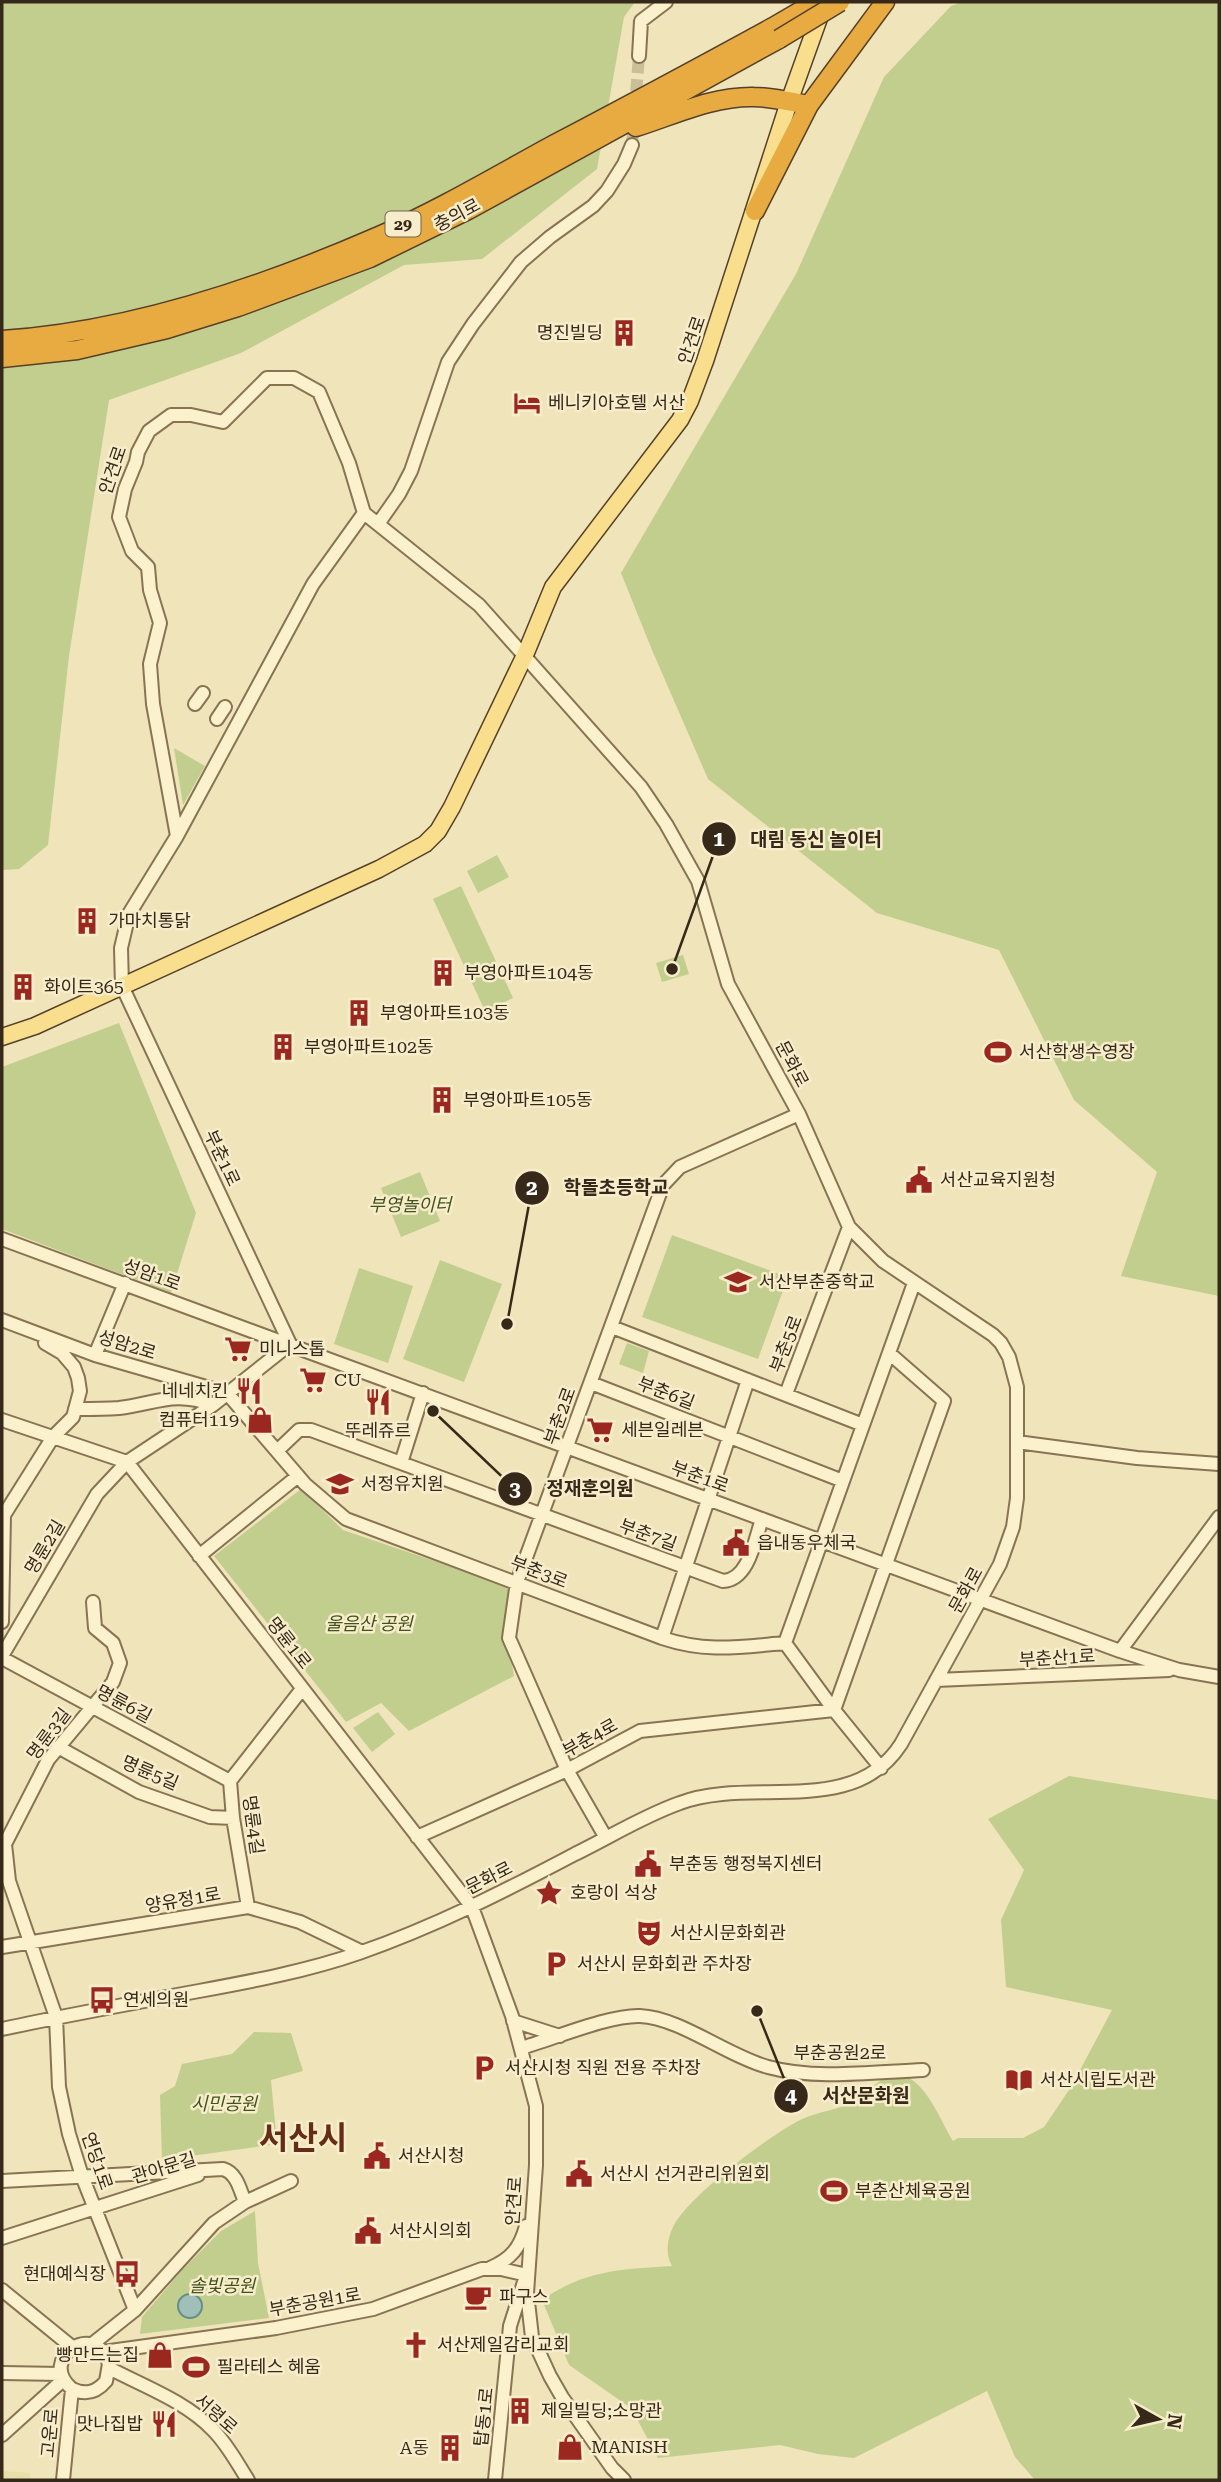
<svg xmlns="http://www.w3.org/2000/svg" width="1221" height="2482" viewBox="0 0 1221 2482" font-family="'Roboto Serif','Noto Sans KR',serif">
	<rect width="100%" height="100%" fill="#f0e4ba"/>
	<!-- farmland -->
	<path fill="#e6e1a7" d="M3,2471L30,2473V2480H3Z"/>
	<!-- green -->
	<path fill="#c2ce8e" d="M2,2H635L624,17L597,169L482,259L404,265L241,353L109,400L69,656L48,845L19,869L2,870Z
		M963,2H1219V1296L1121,1276L1157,1172L1074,1100L999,950L877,913L708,779L652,650L621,573L796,274L884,77L951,6Z
		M174,748L205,766L183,805Z
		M497,855L509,877L478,893L467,871Z
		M461,886L513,998L485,1011L433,899Z
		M683,955L689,974L662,982L656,963Z
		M119,1023L196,1213L171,1293L2,1229V1067Z
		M420,1172L440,1221L401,1237L381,1188Z
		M672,1235L788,1277L758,1359L642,1317Z
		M440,1260L502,1284L464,1382L403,1359Z
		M359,1268L413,1286L388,1363L334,1344Z
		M627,1343L649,1351L643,1373L619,1364Z
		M301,1489L343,1530L514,1588L506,1633L514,1676L409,1731L381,1703L346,1722L214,1556Z
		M378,1712L395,1734L372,1752L353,1728Z
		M1069,1776L1219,1800V2480H1035L1015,2457L987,2391L854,2458L818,2454L780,2445L658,2458L631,2408L569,2365L542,2300C585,2270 622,2269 672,2266C665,2254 667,2238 674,2225C689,2196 770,2135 800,2120C818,2111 838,2111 856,2100C869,2092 883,2072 901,2075C926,2080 941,2122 953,2141L958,2138H1023L1044,2127L1071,2087L1112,2010L1006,1987L1001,1920L1024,1870L988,1819Z
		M254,2032L291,2033L303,2071L271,2080L277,2144L162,2160L160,2095L175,2086L182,2064L232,2054Z
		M255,2211L258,2263L269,2318L140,2334L142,2317L183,2269L221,2231Z"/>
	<!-- water -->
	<path fill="#9fc0b9" stroke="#668e87" stroke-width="2" d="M178 2306a12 12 0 1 1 24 0a12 12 0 1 1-24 0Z"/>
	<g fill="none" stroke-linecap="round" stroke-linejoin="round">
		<!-- minor-tunnel -->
		<path stroke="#cbbf9a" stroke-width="12" stroke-dasharray="12 6" stroke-linecap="butt" d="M632,145L639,56"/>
		<defs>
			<path id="minor" d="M639,56L641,21L666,2
				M378,524L399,494L411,471L448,362L473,324L521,262L550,237L593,206L607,191L624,164L632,145
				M195,704L203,693
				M217,719L225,707
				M2,1239L1120,1651L1179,1670L1219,1677
				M2,1320L95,1355L227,1393L305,1484L346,1519L662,1638C707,1653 739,1647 785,1643L914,1283
				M612,1327L863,1425
				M290,1344L122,986L121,948L129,914L177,836L313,584L364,513
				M95,1355L125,1283
				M591,1383L843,1481
				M786,1394L849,1227
				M75,1409C89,1409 105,1409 119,1408C155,1404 174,1390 213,1405
				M2,1420L127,1462L472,1907L512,2016L536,2106V2165L527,2293L532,2337L550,2376L562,2397L612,2468L624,2480
				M1017,1442L1137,1458L1219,1464
				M277,1451L299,1430H311L723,1581C749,1580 755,1539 762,1519
				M401,1463L423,1393
				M199,1556L298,1476
				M93,1602L95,1628L113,1643L120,1663L113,1682L48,1760L5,1844L9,1881L56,2017L59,2087L69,2134L82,2176L135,2310
				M2,1622L4,1515L53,1437L73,1417L80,1391L78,1378L74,1367L62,1353L45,1343
				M662,1638L748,1380
				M785,1643L834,1710L881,1768
				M1120,1651L1219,1517
				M2,1656L97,1494L127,1462L213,1405L290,1344
				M2,1658L230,1781
				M936,1680L1169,1670
				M58,1747L139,1792L210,1817L233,1818
				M417,1837L567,1770L640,1731L834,1710L944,1401L889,1353
				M606,1838L567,1770L509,1638L517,1582L663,1185L680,1167L799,1114
				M248,1907L233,1818L230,1781L302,1689
				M2,1947L248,1907L300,1922L362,1952
				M513,2021L560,2036
				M2,2029C67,2015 133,2003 199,1991C253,1981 307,1971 359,1953C434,1927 505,1891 575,1854C610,1837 643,1816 680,1803C751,1776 853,1819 901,1744L1000,1564L1013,1527L1017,1498V1387L1009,1357L1001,1343L993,1335L883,1261L849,1227L799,1114L728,984L698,881L666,824L641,787L479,605L364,513L349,463L319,392L294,378H267L223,422L191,415H171L149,431L138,452L136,462L125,489L119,517L132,551L148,567L150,590L160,623L150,664L153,704L177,836
				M521,2048C553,2039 609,2015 640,2016C681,2018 727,2056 768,2067C815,2080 874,2072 923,2070
				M2,2181L223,2169C237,2173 240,2190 245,2202
				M2,2238L198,2175
				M490,2268C511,2259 520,2248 526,2226
				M2,2290L72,2347
				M91,2345L135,2310L214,2223L245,2202L291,2181
				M103,2352L276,2328L373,2309L482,2269H501L527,2275
				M109,2368C145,2387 185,2401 213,2430C228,2445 237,2463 248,2480
				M2,2373L61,2374
				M2,2435L63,2380
				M63,2480L72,2389C36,2359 96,2319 109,2364L106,2381C96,2393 85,2395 72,2389
				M495,2480L510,2326L524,2282"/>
			<path id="major" d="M2,1037L35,1026L379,869L425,844L438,831L452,807L525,655L553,587L680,420L690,401L705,361L789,102L823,7"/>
			<path id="highway" d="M636,127C674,115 713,96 754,97C773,97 791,102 809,105
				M755,211L809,105L885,2
				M2,340C130,332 262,287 379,236C439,210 496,176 553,145C627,106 700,67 773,27L816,2
				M2,358L77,350L167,329L238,307L370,258L468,210L779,39"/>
		</defs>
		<!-- minor casing -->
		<use href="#minor" stroke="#887353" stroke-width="16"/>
		<!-- major casing -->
		<use href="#major" stroke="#554029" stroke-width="19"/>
		<!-- highway casing -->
		<use href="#highway" stroke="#554029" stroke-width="21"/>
		<!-- minor -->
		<use href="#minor" stroke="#fbf1cd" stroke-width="12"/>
		<!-- major -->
		<use href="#major" stroke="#f8de8d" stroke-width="16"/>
		<!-- highway -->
		<use href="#highway" stroke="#e8ab42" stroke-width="18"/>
		<defs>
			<path id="highway-bridge" d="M779,39L840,2"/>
		</defs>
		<!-- highway-bridge casing -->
		<use href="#highway-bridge" stroke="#554029" stroke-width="21" stroke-linecap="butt"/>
		<!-- highway-bridge -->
		<use href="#highway-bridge" stroke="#e8ab42" stroke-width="18"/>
	</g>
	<!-- icons -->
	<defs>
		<symbol id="building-bare" viewBox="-9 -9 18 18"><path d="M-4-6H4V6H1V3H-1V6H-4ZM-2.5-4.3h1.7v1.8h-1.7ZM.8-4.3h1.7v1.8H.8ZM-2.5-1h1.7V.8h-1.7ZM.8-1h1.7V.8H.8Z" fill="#9b2820" stroke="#f7edca" stroke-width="2.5" paint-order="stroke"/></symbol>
		<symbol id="hotel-bare" viewBox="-9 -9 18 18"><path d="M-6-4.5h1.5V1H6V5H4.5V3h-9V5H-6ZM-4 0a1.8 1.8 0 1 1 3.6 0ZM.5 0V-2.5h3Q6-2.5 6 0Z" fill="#9b2820" stroke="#f7edca" stroke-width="2.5" paint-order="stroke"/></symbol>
		<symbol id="stadium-bare" viewBox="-9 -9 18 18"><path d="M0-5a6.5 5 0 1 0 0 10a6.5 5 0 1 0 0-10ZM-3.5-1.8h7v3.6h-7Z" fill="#9b2820" stroke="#f7edca" stroke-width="2.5" paint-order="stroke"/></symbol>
		<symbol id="civic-bare" viewBox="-9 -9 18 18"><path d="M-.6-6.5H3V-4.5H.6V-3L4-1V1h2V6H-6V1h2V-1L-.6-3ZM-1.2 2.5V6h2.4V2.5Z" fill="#9b2820" stroke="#f7edca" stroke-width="2.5" paint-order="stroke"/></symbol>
		<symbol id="school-bare" viewBox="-9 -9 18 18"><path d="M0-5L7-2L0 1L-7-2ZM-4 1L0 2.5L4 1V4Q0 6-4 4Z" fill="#9b2820" stroke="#f7edca" stroke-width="2.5" paint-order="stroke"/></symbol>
		<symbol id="supermarket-bare" viewBox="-9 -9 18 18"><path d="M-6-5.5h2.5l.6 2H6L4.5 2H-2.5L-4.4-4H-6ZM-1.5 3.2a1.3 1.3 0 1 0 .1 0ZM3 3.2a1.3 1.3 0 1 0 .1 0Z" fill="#9b2820" stroke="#f7edca" stroke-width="2.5" paint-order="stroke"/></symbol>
		<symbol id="restaurant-bare" viewBox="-9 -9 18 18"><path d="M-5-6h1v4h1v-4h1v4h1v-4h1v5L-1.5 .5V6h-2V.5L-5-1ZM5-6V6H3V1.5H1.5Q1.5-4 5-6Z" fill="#9b2820" stroke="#f7edca" stroke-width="2.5" paint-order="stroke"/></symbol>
		<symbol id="shop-bare" viewBox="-9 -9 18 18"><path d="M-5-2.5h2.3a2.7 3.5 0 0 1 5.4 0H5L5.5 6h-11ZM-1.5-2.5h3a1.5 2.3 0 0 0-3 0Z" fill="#9b2820" stroke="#f7edca" stroke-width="2.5" paint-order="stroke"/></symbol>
		<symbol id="sight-bare" viewBox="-9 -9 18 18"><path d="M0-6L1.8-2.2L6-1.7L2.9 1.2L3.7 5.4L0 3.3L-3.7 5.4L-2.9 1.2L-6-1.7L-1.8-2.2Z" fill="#9b2820" stroke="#f7edca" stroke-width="2.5" paint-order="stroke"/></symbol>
		<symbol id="theatre-bare" viewBox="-9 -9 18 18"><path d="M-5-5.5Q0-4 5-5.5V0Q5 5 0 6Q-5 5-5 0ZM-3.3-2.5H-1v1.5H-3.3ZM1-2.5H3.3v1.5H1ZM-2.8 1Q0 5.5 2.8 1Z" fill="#9b2820" stroke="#f7edca" stroke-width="2.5" paint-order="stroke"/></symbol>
		<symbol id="parking-bare" viewBox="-9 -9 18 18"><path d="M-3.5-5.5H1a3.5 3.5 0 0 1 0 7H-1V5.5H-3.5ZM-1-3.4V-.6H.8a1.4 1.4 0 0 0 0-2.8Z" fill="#9b2820" stroke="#f7edca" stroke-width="2.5" paint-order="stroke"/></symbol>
		<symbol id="bus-bare" viewBox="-9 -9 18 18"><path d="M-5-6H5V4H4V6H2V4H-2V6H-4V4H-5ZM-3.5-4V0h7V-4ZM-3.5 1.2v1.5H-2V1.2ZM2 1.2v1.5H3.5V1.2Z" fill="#9b2820" stroke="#f7edca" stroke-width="2.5" paint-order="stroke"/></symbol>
		<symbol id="library-bare" viewBox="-9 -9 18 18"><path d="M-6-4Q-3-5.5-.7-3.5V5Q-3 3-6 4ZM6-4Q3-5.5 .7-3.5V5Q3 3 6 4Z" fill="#9b2820" stroke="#f7edca" stroke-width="2.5" paint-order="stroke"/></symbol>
		<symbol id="cafe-bare" viewBox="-9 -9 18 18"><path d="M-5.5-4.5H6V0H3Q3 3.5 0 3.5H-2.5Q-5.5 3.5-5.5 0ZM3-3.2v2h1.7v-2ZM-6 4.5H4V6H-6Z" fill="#9b2820" stroke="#f7edca" stroke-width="2.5" paint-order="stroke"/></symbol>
		<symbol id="church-bare" viewBox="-9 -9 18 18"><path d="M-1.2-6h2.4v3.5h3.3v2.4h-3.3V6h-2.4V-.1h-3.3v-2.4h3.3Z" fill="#9b2820" stroke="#f7edca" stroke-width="2.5" paint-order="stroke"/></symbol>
	</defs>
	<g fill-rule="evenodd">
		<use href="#building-bare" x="605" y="314" width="38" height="38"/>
		<use href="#hotel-bare" x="508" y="384" width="38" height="38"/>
		<use href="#building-bare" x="68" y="902" width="38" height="38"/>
		<use href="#building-bare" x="424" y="954" width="38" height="38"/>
		<use href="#building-bare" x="4" y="968" width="38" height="38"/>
		<use href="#building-bare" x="340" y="994" width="38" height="38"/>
		<use href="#building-bare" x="264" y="1028" width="38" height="38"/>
		<use href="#stadium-bare" x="979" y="1033" width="38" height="38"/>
		<use href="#building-bare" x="423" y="1081" width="38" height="38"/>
		<use href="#civic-bare" x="900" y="1161" width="38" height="38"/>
		<use href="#school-bare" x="719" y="1263" width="38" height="38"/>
		<use href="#supermarket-bare" x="219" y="1330" width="38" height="38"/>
		<use href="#supermarket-bare" x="294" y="1361" width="38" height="38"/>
		<use href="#restaurant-bare" x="230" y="1372" width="38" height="38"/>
		<use href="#restaurant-bare" x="359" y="1383" width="38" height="38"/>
		<use href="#shop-bare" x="241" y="1401" width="38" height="38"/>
		<use href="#supermarket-bare" x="581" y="1411" width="38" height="38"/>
		<use href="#school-bare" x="321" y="1465" width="38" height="38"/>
		<use href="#civic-bare" x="717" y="1524" width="38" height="38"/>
		<use href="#civic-bare" x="629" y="1845" width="38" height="38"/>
		<use href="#sight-bare" x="530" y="1874" width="38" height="38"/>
		<use href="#theatre-bare" x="630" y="1914" width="38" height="38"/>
		<use href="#parking-bare" x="537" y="1945" width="38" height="38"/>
		<use href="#bus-bare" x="83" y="1981" width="38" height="38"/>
		<use href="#parking-bare" x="465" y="2049" width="38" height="38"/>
		<use href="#library-bare" x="1000" y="2061" width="38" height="38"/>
		<use href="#civic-bare" x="358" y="2137" width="38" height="38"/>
		<use href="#civic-bare" x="560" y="2155" width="38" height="38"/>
		<use href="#stadium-bare" x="815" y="2172" width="38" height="38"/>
		<use href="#civic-bare" x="349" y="2212" width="38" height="38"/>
		<use href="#bus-bare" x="108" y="2255" width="38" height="38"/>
		<use href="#cafe-bare" x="459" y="2278" width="38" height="38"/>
		<use href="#church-bare" x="397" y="2326" width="38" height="38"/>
		<use href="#shop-bare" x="141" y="2336" width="38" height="38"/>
		<use href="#stadium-bare" x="177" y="2348" width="38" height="38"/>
		<use href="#building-bare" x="501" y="2392" width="38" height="38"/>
		<use href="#restaurant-bare" x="145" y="2405" width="38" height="38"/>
		<use href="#shop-bare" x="551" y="2428" width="38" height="38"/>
		<use href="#building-bare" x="431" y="2429" width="38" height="38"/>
	</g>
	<g text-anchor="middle" stroke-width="5" stroke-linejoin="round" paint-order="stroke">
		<!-- shield labels -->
		<rect fill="#f7edca" stroke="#70644f" stroke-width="2" x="385.5" y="211.5" width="35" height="25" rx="5"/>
		<g font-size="16" font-weight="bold" fill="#36291a">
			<text x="403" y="230">29</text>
		</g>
		<!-- street labels -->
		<g font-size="18" fill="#36291a" stroke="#f7edca">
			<text transform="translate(457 215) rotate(-28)" y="6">충의로</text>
			<text transform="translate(692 340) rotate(-71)" y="6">안견로</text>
			<text transform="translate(113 470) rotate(-71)" y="6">안견로</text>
			<text transform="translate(792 1064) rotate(62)" y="6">문화로</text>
			<text transform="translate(222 1158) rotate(65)" y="6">부춘1로</text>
			<text transform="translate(152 1275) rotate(20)" y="6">성암1로</text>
			<text transform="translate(786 1344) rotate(-69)" y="6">부춘5로</text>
			<text transform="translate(127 1345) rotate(17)" y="6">성암2로</text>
			<text transform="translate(666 1393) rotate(21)" y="6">부춘6길</text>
			<text transform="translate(560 1416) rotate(-70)" y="6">부춘2로</text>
			<text transform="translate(700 1477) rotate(20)" y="6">부춘1로</text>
			<text transform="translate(648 1535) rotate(20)" y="6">부춘7길</text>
			<text transform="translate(45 1547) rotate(-59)" y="6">명륜2길</text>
			<text transform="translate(539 1572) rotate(21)" y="6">부춘3로</text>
			<text transform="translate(966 1590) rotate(-61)" y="6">문화로</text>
			<text transform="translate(289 1643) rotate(52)" y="6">명륜1로</text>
			<text transform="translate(1057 1658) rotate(-3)" y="6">부춘산1로</text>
			<text transform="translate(124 1704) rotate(28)" y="6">명륜6길</text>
			<text transform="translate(49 1734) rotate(-53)" y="6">명륜3길</text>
			<text transform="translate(590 1738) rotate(-29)" y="6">부춘4로</text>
			<text transform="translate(150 1773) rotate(23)" y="6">명륜5길</text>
			<text transform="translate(253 1825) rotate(82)" y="6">명륜4길</text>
			<text transform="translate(489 1878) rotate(-27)" y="6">문화로</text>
			<text transform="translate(183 1900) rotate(-10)" y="6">양유정1로</text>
			<text x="840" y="2059">부춘공원2로</text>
			<text transform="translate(97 2161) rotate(71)" y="6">연당1로</text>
			<text transform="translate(164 2168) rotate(-17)" y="6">관아문길</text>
			<text transform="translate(514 2201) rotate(-86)" y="6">안견로</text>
			<text transform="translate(315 2302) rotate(-10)" y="6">부춘공원1로</text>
			<text transform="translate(216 2414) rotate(42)" y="6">서령로</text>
			<text transform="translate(484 2417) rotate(-84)" y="6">탑동1로</text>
			<text transform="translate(50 2433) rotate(-85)" y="6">고운로</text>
		</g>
		<!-- poi labels -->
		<g font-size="18" fill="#36291a" stroke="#f7edca" text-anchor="start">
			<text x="603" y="339" text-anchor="end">명진빌딩</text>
			<text x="548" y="409">베니키아호텔 서산</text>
			<text x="108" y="927">가마치통닭</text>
			<text x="464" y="979">부영아파트104동</text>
			<text x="44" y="993">화이트365</text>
			<text x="380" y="1019">부영아파트103동</text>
			<text x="304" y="1053">부영아파트102동</text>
			<text x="1019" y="1058">서산학생수영장</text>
			<text x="463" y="1106">부영아파트105동</text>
			<text x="940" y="1186">서산교육지원청</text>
			<text x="759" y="1288">서산부춘중학교</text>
			<text x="259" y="1355">미니스톱</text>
			<text x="334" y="1386">CU</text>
			<text x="228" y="1397" text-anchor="end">네네치킨</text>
			<text x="239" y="1426" text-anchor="end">컴퓨터119</text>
			<text x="621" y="1436">세븐일레븐</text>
			<text x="378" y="1437" text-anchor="middle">뚜레쥬르</text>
			<text x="361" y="1490">서정유치원</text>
			<text x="757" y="1549">읍내동우체국</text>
			<text x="669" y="1870">부춘동 행정복지센터</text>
			<text x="570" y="1899">호랑이 석상</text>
			<text x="670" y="1939">서산시문화회관</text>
			<text x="577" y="1970">서산시 문화회관 주차장</text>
			<text x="123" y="2006">연세의원</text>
			<text x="505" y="2074">서산시청 직원 전용 주차장</text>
			<text x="1040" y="2086">서산시립도서관</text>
			<text x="398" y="2162">서산시청</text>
			<text x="600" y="2180">서산시 선거관리위원회</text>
			<text x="855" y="2197">부춘산체육공원</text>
			<text x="389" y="2237">서산시의회</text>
			<text x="106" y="2280" text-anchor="end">현대예식장</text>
			<text x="499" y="2303">파구스</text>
			<text x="437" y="2351">서산제일감리교회</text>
			<text x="139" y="2361" text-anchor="end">빵만드는집</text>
			<text x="217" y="2373">필라테스 혜움</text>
			<text x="541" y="2417">제일빌딩;소망관</text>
			<text x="143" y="2430" text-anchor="end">맛나집밥</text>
			<text x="591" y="2453">MANISH</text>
			<text x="429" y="2454" text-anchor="end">A동</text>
		</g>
		<!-- park labels -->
		<g font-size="18" font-style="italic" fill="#42531f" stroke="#f7edca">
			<text x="410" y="1211">부영놀이터</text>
			<text x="369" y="1630">울음산 공원</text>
			<text x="224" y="2110">시민공원</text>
			<text x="222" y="2292">솔빛공원</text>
		</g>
		<!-- town labels -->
		<g font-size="32" font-weight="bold" fill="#652c16" stroke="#f7edca">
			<text x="303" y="2149">서산시</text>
		</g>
	</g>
	<!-- callouts -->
	<path fill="none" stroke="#36291a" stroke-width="2.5" d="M672 969L719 839M507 1324L532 1188M433 1411L515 1489M757 2011L791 2096"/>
	<g fill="#36291a" stroke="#f7edca" stroke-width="2.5">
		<circle cx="672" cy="969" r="7"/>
		<circle cx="507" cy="1324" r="7"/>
		<circle cx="433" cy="1411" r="7"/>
		<circle cx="757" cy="2011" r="7"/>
		<circle cx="719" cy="839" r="18"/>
		<circle cx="532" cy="1188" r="18"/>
		<circle cx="515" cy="1489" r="18"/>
		<circle cx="791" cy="2096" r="18"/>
	</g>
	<g font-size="21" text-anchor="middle" font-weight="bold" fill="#fff">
		<text x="719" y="846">1</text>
		<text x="532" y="1195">2</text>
		<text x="515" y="1496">3</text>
		<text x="791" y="2103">4</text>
	</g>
	<g font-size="19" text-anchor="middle" font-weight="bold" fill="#36291a" stroke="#f7edca" stroke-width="5" stroke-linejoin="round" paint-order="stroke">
		<text x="816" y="846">대림 동신 놀이터</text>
		<text x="616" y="1194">학돌초등학교</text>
		<text x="590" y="1495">정재훈의원</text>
		<text x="866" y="2102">서산문화원</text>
	</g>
	<!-- border -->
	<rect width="1221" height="2482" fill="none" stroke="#36291a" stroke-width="7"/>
	<!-- north arrow -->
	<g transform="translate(1158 2419) rotate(98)" stroke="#f7edca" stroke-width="5" paint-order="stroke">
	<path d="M0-5L12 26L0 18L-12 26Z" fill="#36291a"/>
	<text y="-10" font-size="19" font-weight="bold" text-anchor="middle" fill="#36291a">N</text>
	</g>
</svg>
